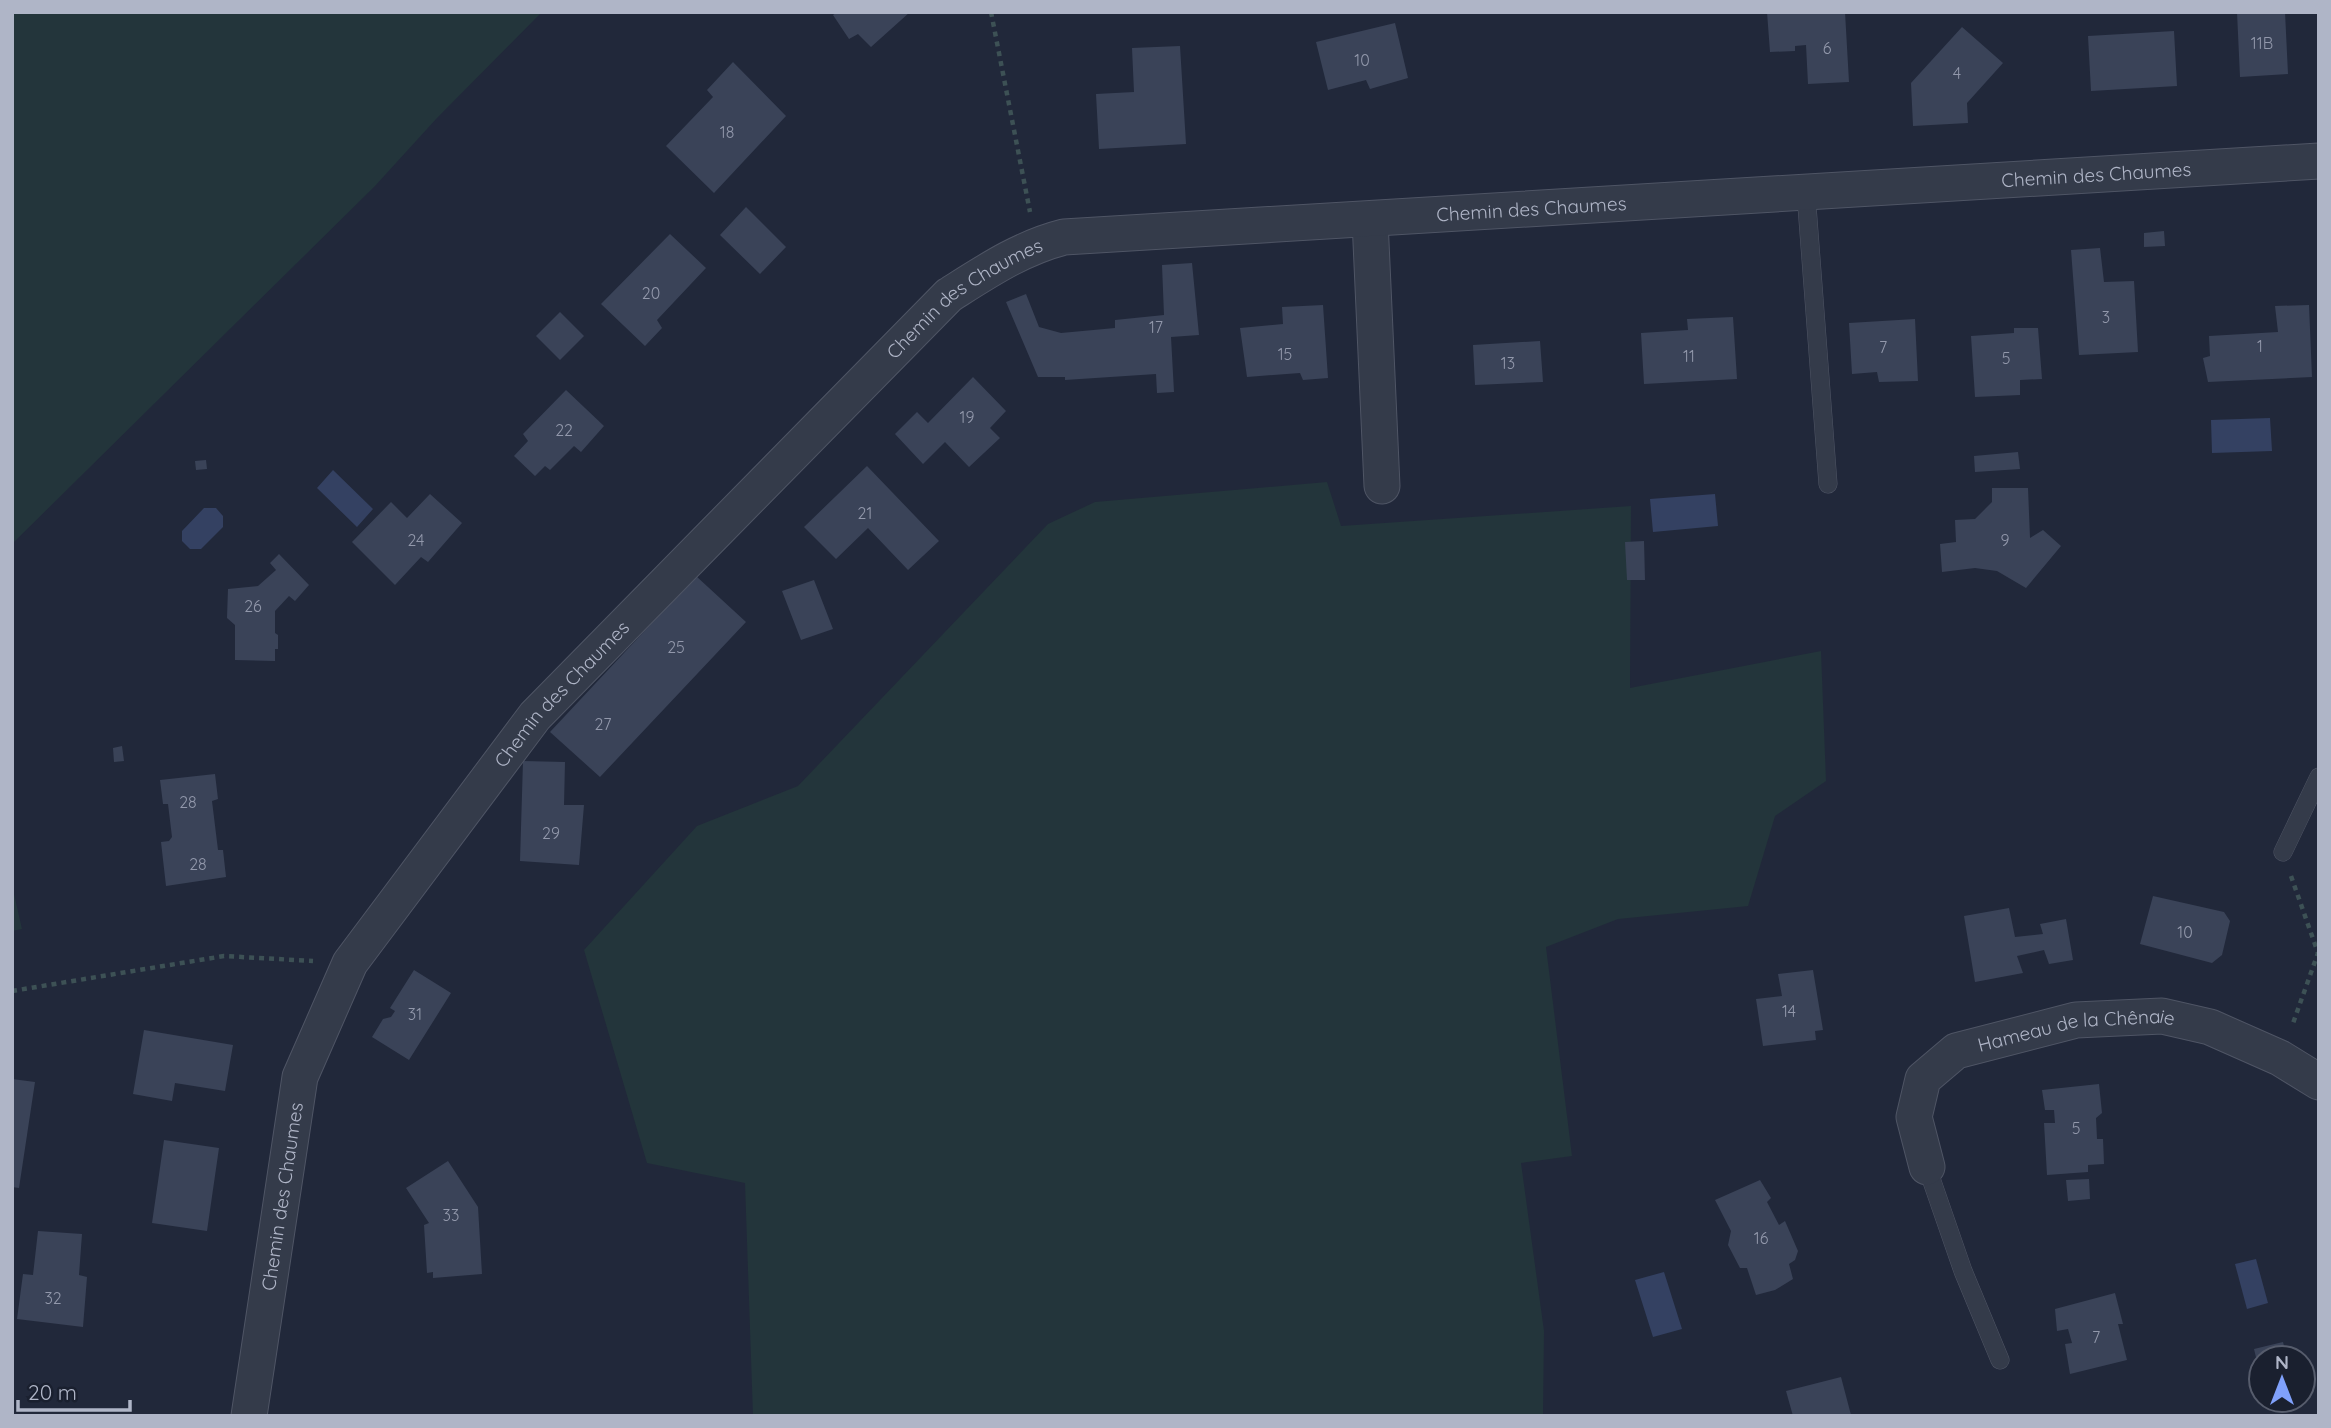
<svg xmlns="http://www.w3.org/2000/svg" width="2331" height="1428" viewBox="0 0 2331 1428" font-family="Quicksand,sans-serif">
	<rect width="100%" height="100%" fill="#21283a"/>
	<!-- green -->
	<path fill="#23353b" d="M12,12H542L437,118L375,186L12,544Z
		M1327,482L1341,526L1631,506L1630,688L1821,651L1826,781L1775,816L1748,906L1618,919L1546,947L1572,1156L1521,1163L1544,1331L1543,1414L1536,1416H753L745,1183L647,1163L584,950L697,826L798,786L1048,524L1095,502Z
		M12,885L22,929L12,931Z"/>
	<!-- water -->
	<path fill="#344162" d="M2270,418L2272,451L2212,453L2211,420Z
		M333,470L373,509L357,527L317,488Z
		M1715,494L1718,526L1653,532L1650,499Z
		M204,508H216L223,516V527L201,549H190L182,541V531Z
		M2256,1259L2268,1303L2247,1309L2235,1264Z
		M1664,1272L1682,1329L1653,1337L1635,1280Z"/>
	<!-- building -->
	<path fill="#3a4358" d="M837,12H910L871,47L858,34L849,39L833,15Z
		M1767,12H1845L1849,82L1808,84L1806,45L1795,46V51L1770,52Z
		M2237,12H2285L2288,74L2240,77Z
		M1395,23L1408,78L1370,89L1366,80L1328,90L1316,42Z
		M1962,27L2003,63L1967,103L1968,123L1913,126L1911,83Z
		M2174,31L2177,86L2091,91L2088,36Z
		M1180,46L1186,144L1099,149L1096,94L1134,92L1132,48Z
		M733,62L786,116L714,193L666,146L713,97L707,90Z
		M746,207L786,247L760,274L720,235Z
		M2164,231L2165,246L2144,247V233Z
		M670,234L706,268L657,320L662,328L645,346L601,304Z
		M2100,248L2104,282L2134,281L2138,352L2079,355L2071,250Z
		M1192,263L1199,335L1171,337L1174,392L1157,393L1156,374L1065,380V377H1038L1006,302L1026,294L1039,327L1061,333L1115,328V320L1164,315L1162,265Z
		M1323,305L1328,378L1303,380L1300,373L1247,377L1240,328L1283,324L1282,307Z
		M2309,305L2312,377L2208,382L2203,358L2210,356L2209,336L2278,332L2275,306Z
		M560,312L584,336L560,360L536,336Z
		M1733,317L1737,379L1644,384L1641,333L1688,330L1687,319Z
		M1915,319L1918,381L1879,382L1877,372L1852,374L1849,323Z
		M2014,328H2038L2042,379L2020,380V395L1975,397L1971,336L2014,333Z
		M1540,341L1543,382L1475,385L1473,345Z
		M973,377L1006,411L990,428L1000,438L969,467L945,442L923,464L895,434L917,412L928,423Z
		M566,390L604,426L581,452L574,446L550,470L545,466L535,476L514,456L528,441L523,434Z
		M2018,452L2020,469L1975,472L1974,456Z
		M206,460L207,469L196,470L195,461Z
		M867,466L939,541L908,570L868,528L836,559L804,527Z
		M1992,488H2028L2030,538L2043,530L2061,546L2026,588L1997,571L1975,568L1942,572L1940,544L1956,542L1955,520L1975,519L1992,502Z
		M430,494L462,523L428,562L421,557L395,585L352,542L391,502L407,518Z
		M1644,541L1645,580H1627L1625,542Z
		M279,554L309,585L295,601L289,596L275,611V633L278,635V649H275V661L235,660V625L227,618L228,589L258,586L276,570L270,563Z
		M696,576L746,622L600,777L550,732Z
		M814,580L833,629L801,640L782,591Z
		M122,746L124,761L114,762L113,748Z
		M523,761L565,762L564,805H584L579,865L520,861Z
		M215,774L218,799L212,801L218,850H223L226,877L166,886L161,842L169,841L172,837L168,804H163L160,780Z
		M2153,896L2224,912L2230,921L2222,955L2212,963L2140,944Z
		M2009,908L2015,937L2043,934L2040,924L2066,919L2073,960L2049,964L2044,950L2017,956L2023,973L1975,982L1964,916Z
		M414,970L451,993L409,1060L372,1037L383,1019L391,1017L395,1011L390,1008Z
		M1813,970L1823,1030L1815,1031L1816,1040L1763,1046L1756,999L1782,996L1778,974Z
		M144,1030L233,1045L225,1091L175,1083L172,1101L133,1094Z
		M12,1079L35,1082L19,1188L12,1187Z
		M2099,1084L2102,1113L2096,1118L2097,1139H2103L2104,1164L2088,1165V1172L2047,1175L2044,1123H2055L2054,1110H2045L2042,1090Z
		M164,1140L219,1148L207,1231L152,1223Z
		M448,1161L478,1207L482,1274L433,1278V1272L427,1273L424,1225L429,1223L406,1188Z
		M2089,1179L2090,1199L2068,1201L2066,1180Z
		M1760,1180L1771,1198L1767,1202L1779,1225L1785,1221L1798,1251L1795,1260L1789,1264L1793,1279L1775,1290L1756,1295L1747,1268H1740L1728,1245L1731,1231L1715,1200Z
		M38,1231L82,1234L79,1275L87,1277L83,1327L17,1319L23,1274L33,1275Z
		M2115,1293L2123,1324H2118L2127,1360L2070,1374L2065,1344L2072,1343L2068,1329L2057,1331L2055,1309Z
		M2283,1342L2287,1358H2261L2260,1374L2254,1349Z
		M1841,1377L1851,1415L1793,1416L1786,1391Z"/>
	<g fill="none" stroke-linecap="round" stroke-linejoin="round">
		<defs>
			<path id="service" d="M1806,193L1828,484
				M2283,852L2319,777
				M1927,1167L1963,1271L2000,1360"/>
			<g id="minor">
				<path d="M1370,220L1382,486"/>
				<path id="s1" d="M1927,1167L1914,1117L1923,1079L1956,1051L2076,1020L2162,1016L2210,1027L2280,1058L2319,1082"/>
				<path id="s2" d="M249,1416L300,1077L350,963L535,716L949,295C987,271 1021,248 1064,237L2319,161"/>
			</g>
		</defs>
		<!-- service casing -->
		<use href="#service" stroke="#4f5565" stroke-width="19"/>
		<!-- minor casing -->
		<use href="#minor" stroke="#4f5565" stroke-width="37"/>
		<!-- path -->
		<path stroke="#3d5155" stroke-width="4.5" stroke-dasharray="5 5" stroke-linecap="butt" d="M991,12L1030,212
			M2291,876L2318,953L2292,1026
			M12,991L224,956L313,961"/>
		<!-- service -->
		<use href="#service" stroke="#343b4a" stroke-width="18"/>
		<!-- minor -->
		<use href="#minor" stroke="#343b4a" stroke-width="35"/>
	</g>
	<g text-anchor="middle" stroke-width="5" stroke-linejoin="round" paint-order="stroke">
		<!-- number labels -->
		<g font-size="16" fill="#9298ab">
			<text x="2262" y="49">11B</text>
			<text x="1827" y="54">6</text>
			<text x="1362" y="66">10</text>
			<text x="1957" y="79">4</text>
			<text x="727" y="138">18</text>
			<text x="651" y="299">20</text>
			<text x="2106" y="323">3</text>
			<text x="1156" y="333">17</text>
			<text x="2260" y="352">1</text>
			<text x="1883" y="353">7</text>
			<text x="1285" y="360">15</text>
			<text x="1689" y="362">11</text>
			<text x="2006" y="364">5</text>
			<text x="1508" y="369">13</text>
			<text x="967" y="423">19</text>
			<text x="564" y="436">22</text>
			<text x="865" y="519">21</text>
			<text x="416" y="546">24</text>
			<text x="2005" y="546">9</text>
			<text x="253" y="612">26</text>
			<text x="676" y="653">25</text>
			<text x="603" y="730">27</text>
			<text x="188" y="808">28</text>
			<text x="551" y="839">29</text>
			<text x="198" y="870">28</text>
			<text x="2185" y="938">10</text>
			<text x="1789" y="1017">14</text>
			<text x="415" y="1020">31</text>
			<text x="2076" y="1134">5</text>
			<text x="451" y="1221">33</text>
			<text x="1761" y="1244">16</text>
			<text x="53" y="1304">32</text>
			<text x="2096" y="1343">7</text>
		</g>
		<!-- street labels -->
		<g font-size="19" fill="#afb5c7" stroke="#1a202f">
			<text dy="7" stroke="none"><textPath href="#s2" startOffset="2530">Chemin des Chaumes</textPath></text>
			<text dy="7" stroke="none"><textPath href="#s2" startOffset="1964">Chemin des Chaumes</textPath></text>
			<text dy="7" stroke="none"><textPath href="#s2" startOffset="1377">Chemin des Chaumes</textPath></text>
			<text dy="7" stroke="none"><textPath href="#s2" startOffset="810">Chemin des Chaumes</textPath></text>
			<text dy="7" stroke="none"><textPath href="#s1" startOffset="257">Hameau de la Chênaie</textPath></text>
			<text dy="7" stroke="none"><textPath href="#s2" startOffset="222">Chemin des Chaumes</textPath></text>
		</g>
	</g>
	<!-- border -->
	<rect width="2331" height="1428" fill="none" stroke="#afb5c7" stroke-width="28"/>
	<!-- north arrow -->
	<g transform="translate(2282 1379)"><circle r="33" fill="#1a202f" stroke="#565c6c" stroke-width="2"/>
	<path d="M0-5L12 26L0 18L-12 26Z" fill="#80a1fb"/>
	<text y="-10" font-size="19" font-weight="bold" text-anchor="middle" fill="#afb5c7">N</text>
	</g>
	<!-- scale -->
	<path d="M18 1400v10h112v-10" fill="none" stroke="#afb5c7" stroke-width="3.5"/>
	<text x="28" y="1400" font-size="21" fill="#afb5c7" stroke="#1a202f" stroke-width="5" paint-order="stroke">20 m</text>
</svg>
